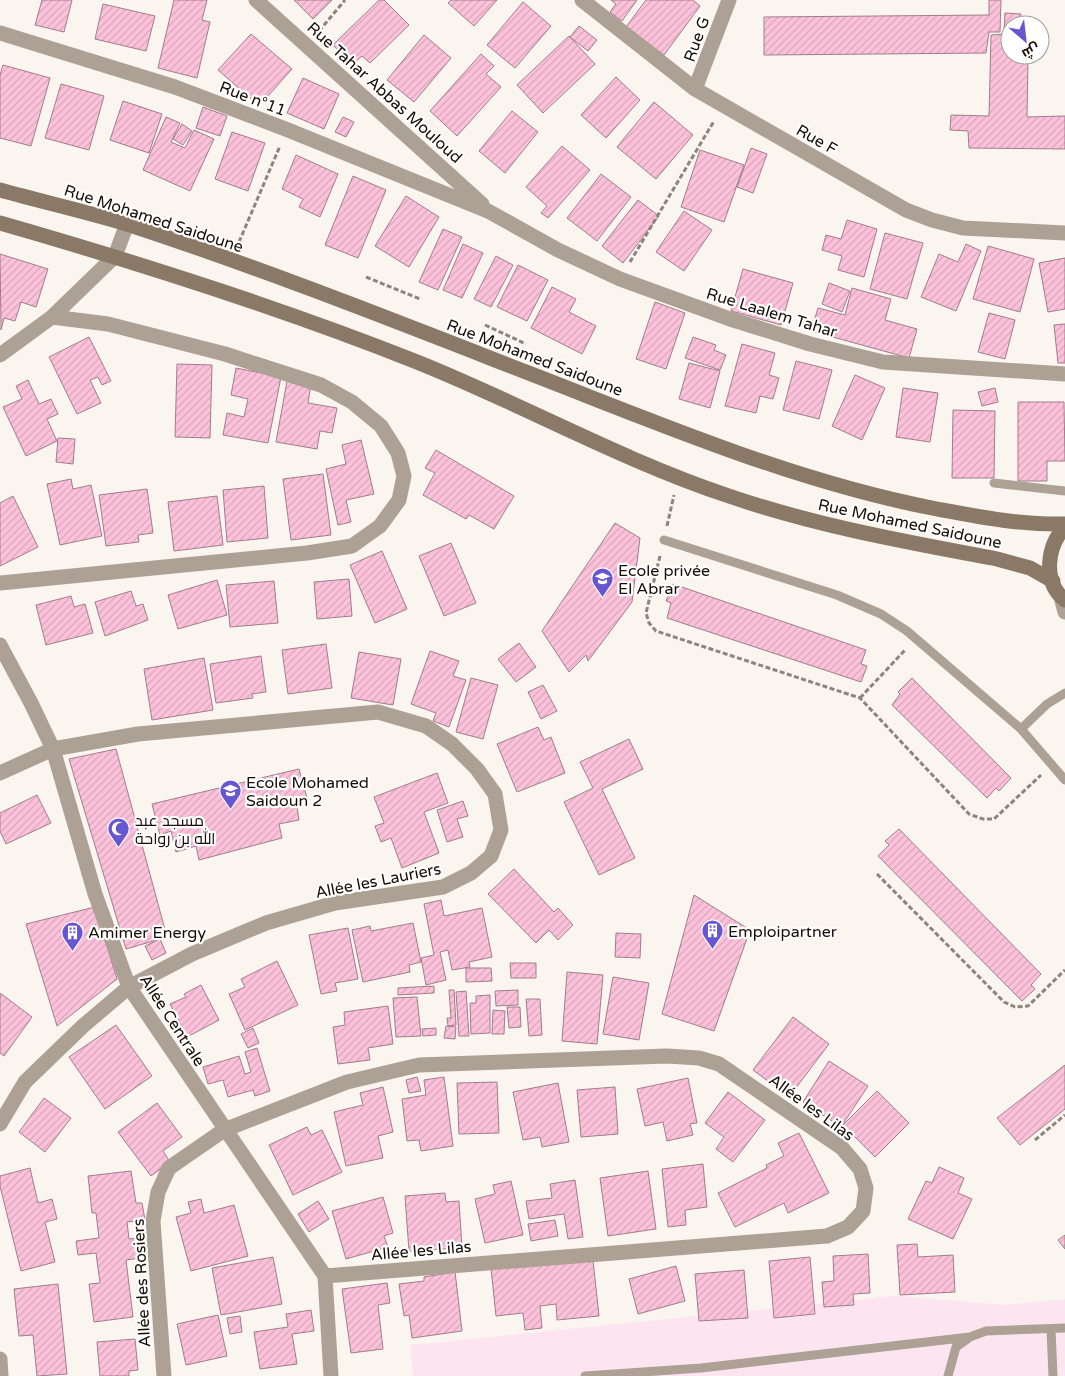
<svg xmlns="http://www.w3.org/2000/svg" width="1065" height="1376" viewBox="0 0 1065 1376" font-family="'Varela Round',Cairo,sans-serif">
	<defs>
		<pattern id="building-hatch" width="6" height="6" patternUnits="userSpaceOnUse" patternTransform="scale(1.25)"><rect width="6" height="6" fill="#fdc2db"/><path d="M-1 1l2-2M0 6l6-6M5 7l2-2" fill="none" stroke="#d8a6ba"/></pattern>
	</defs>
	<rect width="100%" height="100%" fill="#fbf5ef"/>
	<!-- commercial -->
	<path fill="#fce5f0" d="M896,1296L1006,1305L1065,1299V1376H413L410,1345Z"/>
	<!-- building -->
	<path fill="url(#building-hatch)" stroke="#a17c8c" d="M42,0H72L64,32L35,25Z
		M174,0H207L202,20L210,22L197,78L158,68Z
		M294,0H332L313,19Z
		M379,0H384L409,25L370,63L362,56L352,65L333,45Z
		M451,0H497L474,26L448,3Z
		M611,0H637L622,21L610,12L616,4Z
		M646,0H693L700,6L664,55L626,27Z
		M989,0H1001L1000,32H989L986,53L764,55V17L989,15Z
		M523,2L551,26L515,68L487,45Z
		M103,4L155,16L146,51L95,39Z
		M1005,13L1021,14L1020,25H1010V55H1020V58L1028,59L1027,117L1065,116V149L969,148L968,131L950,130L951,115L989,116L991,35L1004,34Z
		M579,26L597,40L588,51L570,37Z
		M251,34L292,69L259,106L218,70Z
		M424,35L451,58L414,102L387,80Z
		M569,36L595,64L543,113L517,85Z
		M481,54L494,66L486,74L501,87L457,136L430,111Z
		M3,65L50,78L31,146L0,138V75Z
		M616,77L640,100L606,138L581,115Z
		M303,78L339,94L324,129L287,113Z
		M61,84L104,96L89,150L45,138Z
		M123,101L162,114L149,153L110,140Z
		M654,102L693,135L656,179L617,147Z
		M203,107L227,116L220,136L196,128Z
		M512,111L538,132L505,173L479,151Z
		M166,117L180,123L171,142L185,148L194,130L214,139L190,191L143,170Z
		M343,117L354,122L346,137L335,132Z
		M182,124L192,131L183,145L173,139Z
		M232,132L265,143L248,191L215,179Z
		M562,146L590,170L548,218L541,213L547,206L526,187Z
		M751,148L767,154L753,193L737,187Z
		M700,150L744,165L724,222L681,207Z
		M296,155L338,174L320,217L299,207L303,199L282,189Z
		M601,174L631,197L597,241L567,218Z
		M353,176L386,190L358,258L325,245Z
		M406,196L439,217L409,267L375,246Z
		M638,200L659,216L623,263L602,246Z
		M684,211L712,230L684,271L656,252Z
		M847,220L877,229L864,277L838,270L842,256L822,250L826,235L841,239Z
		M443,229L462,237L438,290L419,282Z
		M885,233L923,243L907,299L870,289Z
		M463,244L483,253L462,298L443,290Z
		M966,244L981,251L956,311L921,297L939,254L958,262Z
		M988,246L1034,259L1020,312L973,299Z
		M0,254L48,269L36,307L21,302L15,321L4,318L1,330Z
		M496,256L513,265L491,307L474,299Z
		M1065,258V309L1048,312L1039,263Z
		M518,265L548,280L527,321L497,307Z
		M743,269L793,283L781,325L731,311Z
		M829,283L850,291L842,312L822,304Z
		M552,287L576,299L569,312L596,326L582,354L531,328Z
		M852,288L891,299L885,320L917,329L909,358L811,331L818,308L845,315Z
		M655,302L685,313L666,369L636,359Z
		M989,313L1015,320L1005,359L978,352Z
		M1065,324V363H1058L1054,325Z
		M89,337L111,381L102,385L98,377L90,380L101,403L77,414L49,357Z
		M693,337L716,345L714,350L726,355L720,370L685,358Z
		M742,344L775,353L769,375L779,378L773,399L760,396L756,413L725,406Z
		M796,361L832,370L819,419L783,410Z
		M689,363L720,371L710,408L679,399Z
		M177,364L212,365L210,438L175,437Z
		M236,368L281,377L268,443L223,435L227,413L244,417L248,399L231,395Z
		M855,375L885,388L862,440L832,426Z
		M28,380L39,404L51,399L58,414L47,419L57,441L26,456L3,407L22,399L16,386Z
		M287,381L311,385L308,403L337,408L332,433L320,431L317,449L276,442Z
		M903,388L938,393L930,442L896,437Z
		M995,388L998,402L982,406L978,392Z
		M1018,402H1064L1065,461H1047V481H1018Z
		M953,410L995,411L994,478H952Z
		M58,438L75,439L73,464L56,462Z
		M361,440L374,494L346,500L351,522L338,525L326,469L346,464L342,445Z
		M436,450L514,496L494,529L469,515L466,519L423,495L435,473L425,468Z
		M323,474L331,535L291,540L283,479Z
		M71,479L73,489L91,485L102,536L60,545L47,484Z
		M264,486L268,538L227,542L223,490Z
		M147,489L153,533L138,535L139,542L106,546L99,495Z
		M13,496L38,547L0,566V503Z
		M217,496L223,545L174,551L168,502Z
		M615,523L640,538L632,602L588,661L586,655L569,672L542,631Z
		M451,543L476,603L444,616L419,556Z
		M382,551L407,609L375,623L350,565Z
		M349,579L352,616L317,619L314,582Z
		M217,580L227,615L178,629L168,595Z
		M274,581L278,623L230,627L226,585Z
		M673,584L866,650L861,664L867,666L861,682L667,618L671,603L666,601Z
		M131,591L136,606L143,604L148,620L105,636L95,602Z
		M71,596L74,607L85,604L93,633L46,645L36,605Z
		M519,643L536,667L516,682L498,659Z
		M326,644L332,688L288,694L282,650Z
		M430,651L459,661L453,676L466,680L449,727L433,721L436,713L411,704Z
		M359,652L401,659L393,705L351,698Z
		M261,656L266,692L252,694L253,698L216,703L210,664Z
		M204,658L213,710L152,720L144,669Z
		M471,678L498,685L483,739L456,732Z
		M912,678L1011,778L999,791L996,788L987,798L892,705L900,694L898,692Z
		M543,685L557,711L541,719L528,692Z
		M538,727L544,740L551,737L565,773L517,792L497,744Z
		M629,739L643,769L602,789L635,858L599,875L564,802L593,788L580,762Z
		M116,749L167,937L126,949L69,759Z
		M299,769L307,798L296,801L299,820L279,824L282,838L199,860L196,846L176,852L171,831L160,835L152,804Z
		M437,773L448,803L424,812L439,853L402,868L391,838L381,842L375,826L384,823L374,797Z
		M37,795L51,823L6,844L0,831V813Z
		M463,801L468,816L457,819L463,837L447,842L437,810Z
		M899,829L1041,974L1031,985L1035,989L1022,1001L878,856L889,845L885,841Z
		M514,869L554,912L558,908L573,925L558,940L549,930L536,943L488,894Z
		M694,895L750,930L714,1031L662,1014Z
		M441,900L444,916L482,908L492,957L469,962L470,967L452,970L448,950L440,952L446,980L426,985L421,958L434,955L424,904Z
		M95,907L117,979L57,1026L26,924Z
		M413,923L421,962L409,965L410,972L363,982L352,930L370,926L371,931Z
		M348,928L358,979L335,983L337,991L321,994L309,935Z
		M616,933L641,934L640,958L615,957Z
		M160,939L166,953L152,960L145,946Z
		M277,961L298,1005L245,1030L229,994L245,987L241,979Z
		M510,963H536V978H511Z
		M466,968H491L492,981L466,982Z
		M567,972L603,975L597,1044L562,1041Z
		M613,977L649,983L639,1040L603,1034Z
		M201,985L219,1020L187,1037L170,1004L186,997L184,994Z
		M434,986V993L398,995V988Z
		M449,990H454L456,1025L448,1026L447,1018H451Z
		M518,990V1005L496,1006L495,991Z
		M466,991L469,1036H459L456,992Z
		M0,993L32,1017L4,1056L0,1053Z
		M490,995V1033L471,1034L470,1003H476V996Z
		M417,997L421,1036L396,1037L393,998Z
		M526,999H540L542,1035L529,1036Z
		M388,1006L393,1044L368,1048L370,1060L338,1064L333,1027L345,1025L344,1012Z
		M507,1007H520L521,1027L509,1028Z
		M493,1010L505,1011L504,1034H492Z
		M793,1017L829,1044L789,1097L753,1070Z
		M116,1025L152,1076L105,1109L69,1057Z
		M446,1026L456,1027L455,1039L444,1038Z
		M253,1028L259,1043L248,1048L241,1034Z
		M436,1028V1035L423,1036L422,1029Z
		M257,1048L270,1091L255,1096L253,1090L228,1097L223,1080L208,1084L203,1067L239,1056L245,1074L251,1072L245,1052Z
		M829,1061L868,1086L841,1127L803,1102Z
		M1065,1065V1109L1020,1145L997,1118Z
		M417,1077L421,1091L409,1093L406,1080Z
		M444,1077L453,1146L421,1151L419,1140L407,1141L402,1099L426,1095L424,1080Z
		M688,1078L697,1123L690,1124L693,1135L667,1141L663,1122L645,1126L637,1089Z
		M497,1082L499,1133L459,1134L457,1083Z
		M558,1083L569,1142L542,1147L540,1137L523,1140L513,1092Z
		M383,1087L393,1132L378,1136L383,1158L346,1166L334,1112L363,1105L360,1093Z
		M615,1087L618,1134L581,1137L577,1090Z
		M877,1091L909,1123L875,1157L843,1125Z
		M728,1092L765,1120L733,1162L716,1149L724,1137L705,1123Z
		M44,1098L71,1118L45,1152L19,1132Z
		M157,1103L182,1137L163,1151L170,1162L151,1176L118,1132Z
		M307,1127L311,1135L322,1130L342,1172L293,1195L269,1145Z
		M799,1133L829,1193L788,1213L784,1203L735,1227L718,1193L767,1168L766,1165L784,1156L778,1143Z
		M703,1164L707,1207L685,1210L686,1225L668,1227L662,1169Z
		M939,1167L964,1178L958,1193L972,1199L953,1239L908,1219L926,1181L932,1183Z
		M30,1168L38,1203L52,1199L57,1219L45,1222L55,1262L21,1271L0,1186V1176Z
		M131,1171L136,1203H142L145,1220L127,1222L129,1239L137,1238L140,1258L126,1260L133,1317L94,1322L89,1284L100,1283L96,1253L78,1255L76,1241L99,1238L96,1213H92L88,1176Z
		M648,1171L656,1229L608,1236L600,1178Z
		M575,1180L583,1237L568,1239L564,1214L529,1219L526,1201L552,1198L550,1184Z
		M511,1181L523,1235L485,1243L475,1199L495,1194L493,1185Z
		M445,1193L446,1202L459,1201L462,1248L409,1251L405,1196Z
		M383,1197L393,1233L384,1236L388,1247L346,1259L332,1211Z
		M201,1199L204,1213L234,1205L248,1256L191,1271L176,1217L191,1213L188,1202Z
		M318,1201L329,1219L309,1232L298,1214Z
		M555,1220L558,1236L531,1241L528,1224Z
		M1065,1235V1249L1058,1240Z
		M917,1244L918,1257L953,1255L955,1292L900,1295L897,1245Z
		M868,1254L870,1293L853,1294L854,1305L824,1307L822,1282L834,1281L833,1256Z
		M273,1257L282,1304L221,1315L212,1268Z
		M810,1257L815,1314L774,1318L769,1261Z
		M593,1260L599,1316L557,1320L556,1304L540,1306L542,1328L525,1330L523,1313L496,1316L491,1268Z
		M676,1266L685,1301L638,1314L629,1279Z
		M744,1270L748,1318L699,1321L695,1274Z
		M455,1272L462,1331L412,1338L409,1315L404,1316L399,1284L424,1281V1277Z
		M387,1283L390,1303L378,1305L383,1349L351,1353L342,1289Z
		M58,1284L67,1374L37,1376L33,1335L19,1336L14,1289Z
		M311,1310L314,1331L292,1334L297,1364L260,1369L254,1332L288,1327L286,1314Z
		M218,1315L227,1356L186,1365L177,1324Z
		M240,1316L242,1332L230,1334L227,1318Z
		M135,1339L138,1370L129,1371V1376H100L97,1342Z"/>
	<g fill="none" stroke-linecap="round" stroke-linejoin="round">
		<!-- path -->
		<path stroke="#8c847d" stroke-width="3" stroke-dasharray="5 2.5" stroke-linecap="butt" d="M319,31L345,0
			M239,242L280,146
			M630,262L714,121
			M366,277L420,299
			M485,325L526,344
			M667,526L674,495
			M660,556L646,613L649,623L656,631L860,698L969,814L983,819H994L1041,775
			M860,698L906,649
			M877,874L1004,1002L1015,1007L1028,1006L1065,970
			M1035,1140L1065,1115"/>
		<!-- lane -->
		<path stroke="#ada195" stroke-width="9" d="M994,483L1065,491
			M664,540L837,595L881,614L907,631L1021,729L1065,780
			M1021,729L1047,704L1065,693
			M1051,1329L1053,1376
			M585,1376L701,1368L970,1337
			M948,1376L956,1347L970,1337L986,1331L1065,1328"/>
		<!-- street -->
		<path stroke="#ada195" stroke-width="15" d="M256,0L482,204
			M582,0L695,89L906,210L932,220L963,228L1065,233
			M0,33L175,87L288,130L488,211L558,250L620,279L730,319L810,344L883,362L1065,374
			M695,89L729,0
			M0,355L52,317L115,256L127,224
			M0,583L307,553L352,546L380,526L399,500L404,476L398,453L381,426L352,402L321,385L225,354L108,324L52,317
			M1061,597L1065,612
			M0,645L31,703L53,749L95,894L129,987L325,1276
			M0,773L53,749L138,734L378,712L426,726L452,744L477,769L495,794L501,830L491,856L471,873L443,887L335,903L266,923L192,954L129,987L83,1026L25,1082L0,1124
			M325,1276L331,1376
			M0,1359L1,1376
			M164,1376L153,1221L158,1192L169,1168L224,1130L347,1082L419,1065L667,1056L699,1058L719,1064L842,1148L860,1169L866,1188L863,1211L848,1227L827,1236L325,1276"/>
		<!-- secondary -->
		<path stroke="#897966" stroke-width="15" d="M0,190C43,202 88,212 130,225C264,269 395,321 526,372C661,424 795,482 937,509C980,517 1021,525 1065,524
			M0,223C143,264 279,307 417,362C522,404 621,460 729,496C816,526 907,542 997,559L1030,568L1053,581
			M1065,527C1047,546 1042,582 1065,600"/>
	</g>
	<!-- icons -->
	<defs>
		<symbol id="school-pin" viewBox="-11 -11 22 30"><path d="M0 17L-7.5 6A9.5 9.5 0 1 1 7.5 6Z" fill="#6656cf" stroke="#fff"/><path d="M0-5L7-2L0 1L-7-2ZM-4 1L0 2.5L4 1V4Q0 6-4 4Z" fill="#fff"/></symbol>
		<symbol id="mosque-pin" viewBox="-11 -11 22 30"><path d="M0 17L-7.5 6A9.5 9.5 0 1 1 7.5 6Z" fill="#6656cf" stroke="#fff"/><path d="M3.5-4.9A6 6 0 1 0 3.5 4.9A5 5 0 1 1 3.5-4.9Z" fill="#fff"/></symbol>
		<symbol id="building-pin" viewBox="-11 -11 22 30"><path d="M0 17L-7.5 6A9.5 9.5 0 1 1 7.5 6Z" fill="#6656cf" stroke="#fff"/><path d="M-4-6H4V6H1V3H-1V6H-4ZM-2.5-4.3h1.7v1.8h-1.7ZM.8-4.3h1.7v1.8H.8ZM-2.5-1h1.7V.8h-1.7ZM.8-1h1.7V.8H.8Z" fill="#fff"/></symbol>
	</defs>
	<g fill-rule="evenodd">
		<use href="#school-pin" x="590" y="566" width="25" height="34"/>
		<use href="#school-pin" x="218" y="778" width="25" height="34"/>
		<use href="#mosque-pin" x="106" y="816" width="25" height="34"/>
		<use href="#building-pin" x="700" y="918" width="25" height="34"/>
		<use href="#building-pin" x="60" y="920" width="25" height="34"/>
	</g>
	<g text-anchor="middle" stroke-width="4.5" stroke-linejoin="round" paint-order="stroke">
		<!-- street labels -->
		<g font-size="16" fill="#170d05" stroke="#fff">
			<text transform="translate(696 39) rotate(-70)" y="6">Rue G</text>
			<text transform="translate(385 92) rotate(42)" y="6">Rue Tahar Abbas Mouloud</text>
			<text transform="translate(253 98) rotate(21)" y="6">Rue n°11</text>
			<text transform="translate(817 139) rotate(30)" y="6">Rue F</text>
			<text transform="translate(154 218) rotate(18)" y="6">Rue Mohamed Saidoune</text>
			<text transform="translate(772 312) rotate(17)" y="6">Rue Laalem Tahar</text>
			<text transform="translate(535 357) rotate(21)" y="6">Rue Mohamed Saidoune</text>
			<text transform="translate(910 523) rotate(12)" y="6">Rue Mohamed Saidoune</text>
			<text transform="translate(378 880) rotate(-11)" y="6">Allée les Lauriers</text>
			<text transform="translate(173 1020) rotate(57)" y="6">Allée Centrale</text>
			<text transform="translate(812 1107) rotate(36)" y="6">Allée les Lilas</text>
			<text transform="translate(421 1250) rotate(-5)" y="6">Allée les Lilas</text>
			<text transform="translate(141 1283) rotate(-93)" y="6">Allée des Rosiers</text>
		</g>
		<!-- poi labels -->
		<g font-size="16" fill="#170d05" stroke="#fff" text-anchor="start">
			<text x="618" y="576">Ecole privée<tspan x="618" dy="18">El Abrar</tspan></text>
			<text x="246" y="788">Ecole Mohamed<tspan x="246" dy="18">Saidoun 2</tspan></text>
			<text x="135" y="826">مسجد عبد<tspan x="135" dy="18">الله بن رواحة</tspan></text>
			<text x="728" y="937">Emploipartner</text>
			<text x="88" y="938">Amimer Energy</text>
		</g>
	</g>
	<!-- north arrow -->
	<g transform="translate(1025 40) rotate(152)"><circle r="24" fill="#ffffff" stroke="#a29e9b"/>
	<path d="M0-4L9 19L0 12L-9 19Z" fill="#6656cf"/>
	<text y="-8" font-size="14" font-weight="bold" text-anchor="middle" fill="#170d05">ش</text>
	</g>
</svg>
